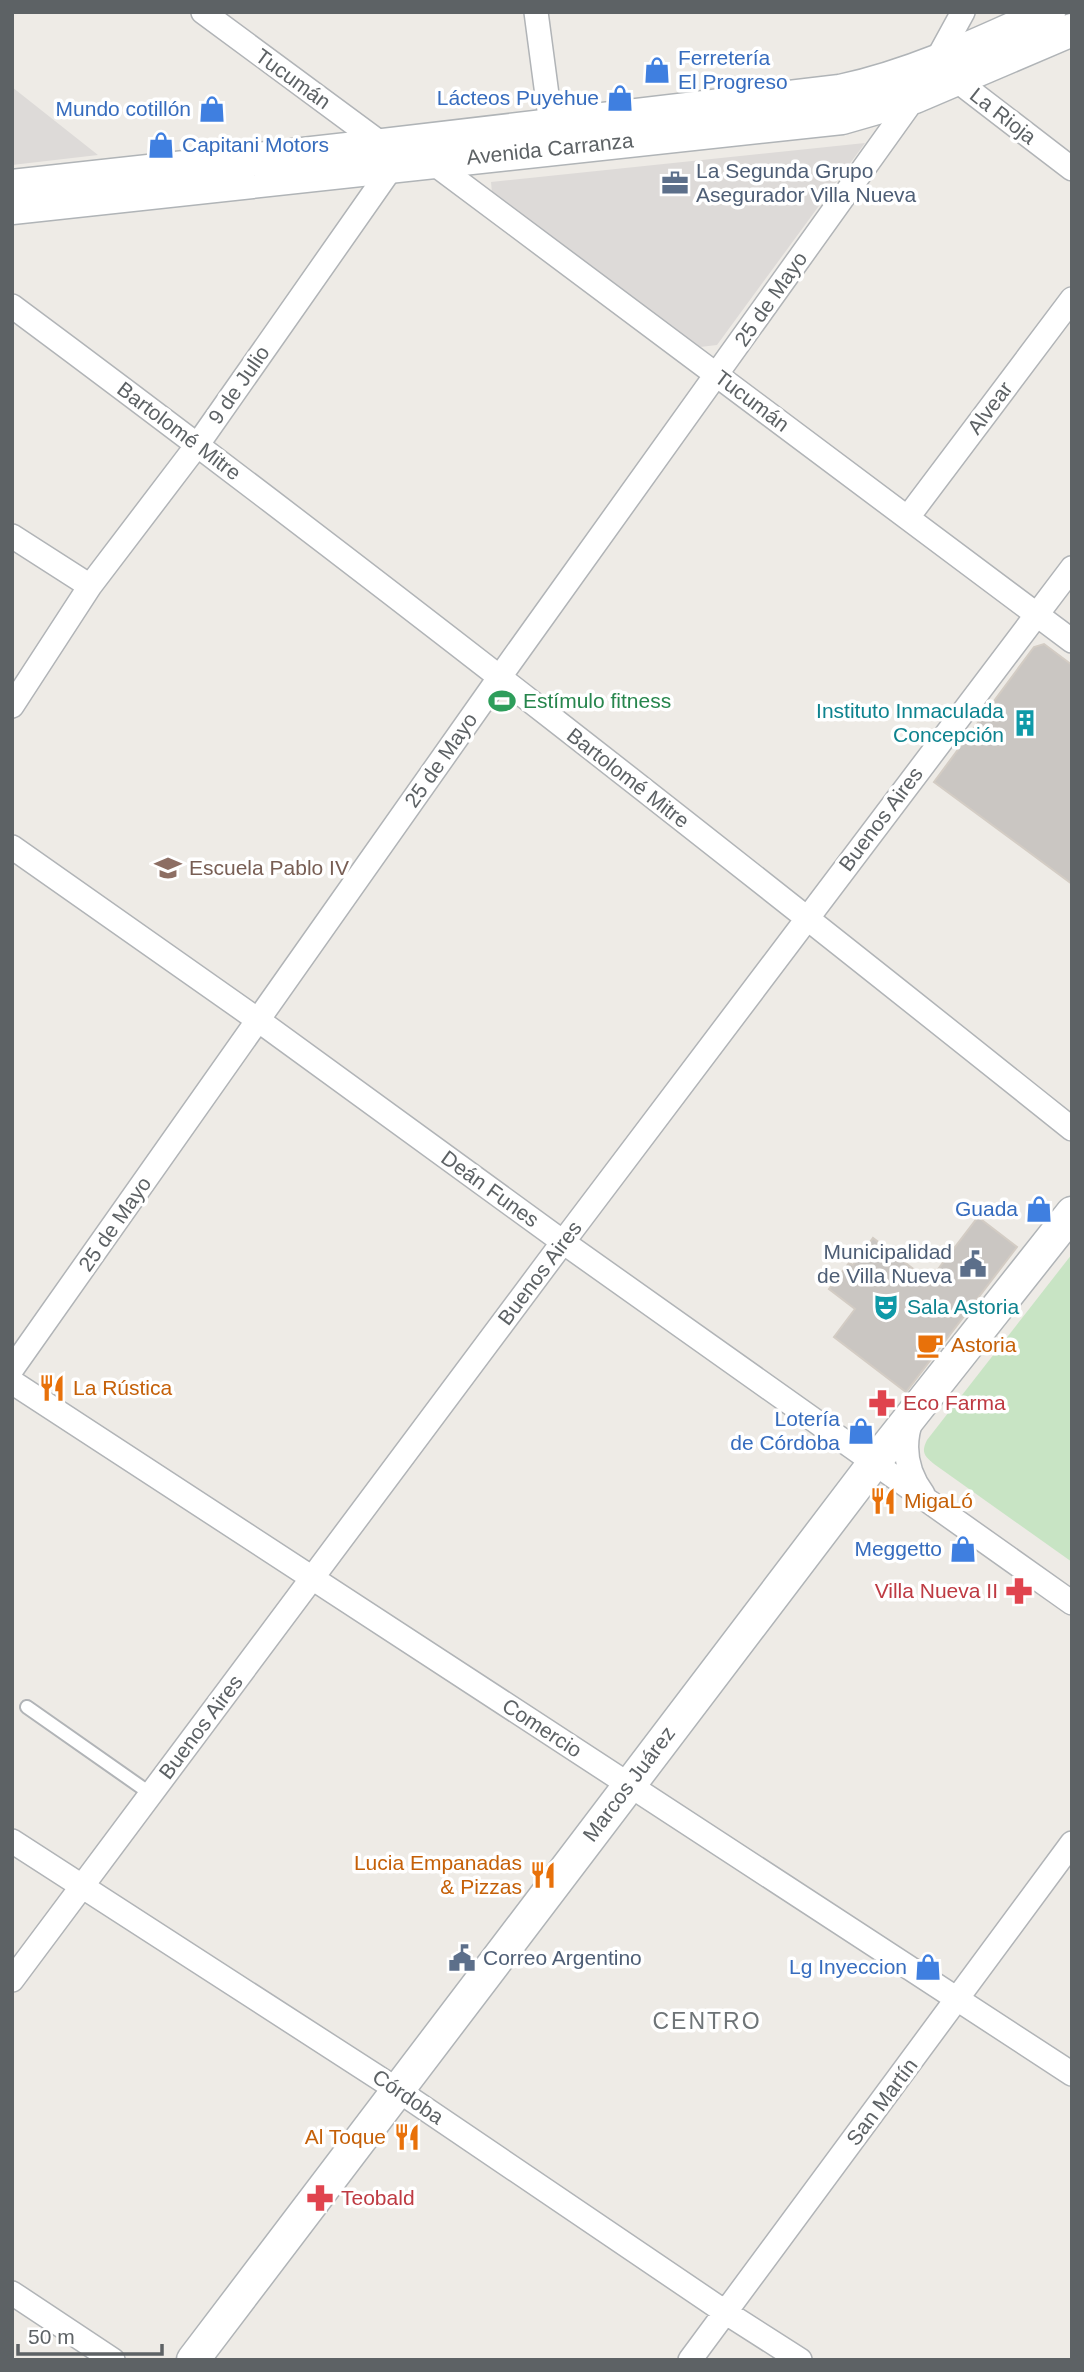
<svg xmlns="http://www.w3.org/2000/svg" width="1084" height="2372" viewBox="0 0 1084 2372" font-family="Helvetica,sans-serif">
	<rect width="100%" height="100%" fill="#eeebe6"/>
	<!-- industrial -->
	<path fill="#dddad8" d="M12,87L98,155L12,165Z
		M865,143L717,345L700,347L492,193L491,182Z"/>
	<!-- green -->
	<path fill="#c8e4c4" d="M1072,1254V1562L934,1464C924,1456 921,1452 927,1440Z"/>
	<!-- building -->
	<path fill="#cac6c2" stroke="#d3ccc4" stroke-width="2" d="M1044,644L1072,665V884L934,782L1034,647Z
		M978,1217L1017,1247L906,1392L834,1337L855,1309L829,1289L849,1263L853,1265L873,1238L929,1281Z"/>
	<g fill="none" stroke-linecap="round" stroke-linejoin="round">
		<defs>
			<path id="lane" d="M27,1707L151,1794"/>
			<path id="street" d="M203,12L383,145
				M536,12L551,125
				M934,65L963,12
				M947,73L1072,169
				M432,162L1072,641
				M12,306C371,573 723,850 1072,1129
				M908,517L1072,299
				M12,536L90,586
				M12,706L90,586L198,444L392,167
				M12,847L258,1020L563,1242L1072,1603
				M12,1369L499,678L917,94
				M12,1382L1072,2074
				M912,1418C902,1445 906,1471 923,1494
				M12,1841L399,2091L725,2312L800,2360
				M12,1980L563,1242L1072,568
				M12,2293L113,2360
				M690,2360L1072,1843"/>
			<path id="secondary" d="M12,186L383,145L840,91C914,75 981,43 1049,12
				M12,208L842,118L915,97L1072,30
				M193,2360L874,1463L1072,1213"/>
		</defs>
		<!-- lane casing -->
		<use href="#lane" stroke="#b1b4b7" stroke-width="16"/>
		<!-- street casing -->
		<use href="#street" stroke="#b1b4b7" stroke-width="26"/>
		<!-- secondary casing -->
		<use href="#secondary" stroke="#b0b4b7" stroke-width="35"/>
		<!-- lane -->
		<use href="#lane" stroke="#fff" stroke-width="12"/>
		<!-- street -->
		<use href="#street" stroke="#fff" stroke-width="23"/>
		<!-- secondary -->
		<use href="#secondary" stroke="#fff" stroke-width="32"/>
	</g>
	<!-- icons -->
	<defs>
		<symbol id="shop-bare" viewBox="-9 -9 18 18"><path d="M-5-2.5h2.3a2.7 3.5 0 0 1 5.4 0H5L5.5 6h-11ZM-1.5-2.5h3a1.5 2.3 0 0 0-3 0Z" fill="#3f7fe0" stroke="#fff" stroke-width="2.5" paint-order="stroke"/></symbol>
		<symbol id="office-bare" viewBox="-9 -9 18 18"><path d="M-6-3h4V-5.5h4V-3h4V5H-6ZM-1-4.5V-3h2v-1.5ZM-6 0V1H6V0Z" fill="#5c6f8a" stroke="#fff" stroke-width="2.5" paint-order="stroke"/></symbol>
		<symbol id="stadium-bare" viewBox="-9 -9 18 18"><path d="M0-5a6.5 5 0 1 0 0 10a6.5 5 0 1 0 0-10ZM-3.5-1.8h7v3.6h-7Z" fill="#2e9e5b" stroke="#fff" stroke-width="2.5" paint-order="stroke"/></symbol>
		<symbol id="building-bare" viewBox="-9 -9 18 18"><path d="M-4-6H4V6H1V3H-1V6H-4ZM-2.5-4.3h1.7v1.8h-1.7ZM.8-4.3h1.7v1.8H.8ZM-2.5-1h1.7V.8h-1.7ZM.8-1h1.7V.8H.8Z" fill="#0f9aa8" stroke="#fff" stroke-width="2.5" paint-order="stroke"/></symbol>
		<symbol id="school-bare" viewBox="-9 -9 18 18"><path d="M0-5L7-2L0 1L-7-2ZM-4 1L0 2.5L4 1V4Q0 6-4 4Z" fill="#8d6e63" stroke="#fff" stroke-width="2.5" paint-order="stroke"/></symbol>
		<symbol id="civic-bare" viewBox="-9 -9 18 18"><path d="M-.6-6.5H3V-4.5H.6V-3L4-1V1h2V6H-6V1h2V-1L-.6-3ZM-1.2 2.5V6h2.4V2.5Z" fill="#5c6f8a" stroke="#fff" stroke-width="2.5" paint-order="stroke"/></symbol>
		<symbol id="theatre-bare" viewBox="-9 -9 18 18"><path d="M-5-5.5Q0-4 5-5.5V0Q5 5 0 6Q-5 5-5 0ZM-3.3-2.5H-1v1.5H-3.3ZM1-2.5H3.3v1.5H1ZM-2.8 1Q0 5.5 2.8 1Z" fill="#0f9aa8" stroke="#fff" stroke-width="2.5" paint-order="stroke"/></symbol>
		<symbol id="cafe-bare" viewBox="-9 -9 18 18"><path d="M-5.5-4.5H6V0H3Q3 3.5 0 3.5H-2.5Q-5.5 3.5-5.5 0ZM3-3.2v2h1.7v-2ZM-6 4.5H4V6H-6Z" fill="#e8710a" stroke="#fff" stroke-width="2.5" paint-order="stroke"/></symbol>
		<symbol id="restaurant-bare" viewBox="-9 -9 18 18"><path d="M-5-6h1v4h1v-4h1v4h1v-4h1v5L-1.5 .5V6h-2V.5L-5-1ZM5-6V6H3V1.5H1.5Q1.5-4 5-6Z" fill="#e8710a" stroke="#fff" stroke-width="2.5" paint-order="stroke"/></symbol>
		<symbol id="pharmacy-bare" viewBox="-9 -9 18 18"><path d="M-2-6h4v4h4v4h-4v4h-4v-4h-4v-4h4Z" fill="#e0444e" stroke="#fff" stroke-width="2.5" paint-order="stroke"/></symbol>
	</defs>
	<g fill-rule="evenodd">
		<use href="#shop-bare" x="638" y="51" width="38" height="38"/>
		<use href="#shop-bare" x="601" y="79" width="38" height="38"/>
		<use href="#shop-bare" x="193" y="90" width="38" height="38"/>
		<use href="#shop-bare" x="142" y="126" width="38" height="38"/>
		<use href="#office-bare" x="656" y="164" width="38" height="38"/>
		<use href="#stadium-bare" x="483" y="682" width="38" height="38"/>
		<use href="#building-bare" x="1006" y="704" width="38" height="38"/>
		<use href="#school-bare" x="149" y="849" width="38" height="38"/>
		<use href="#shop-bare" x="1020" y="1190" width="38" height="38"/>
		<use href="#civic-bare" x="954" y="1245" width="38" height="38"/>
		<use href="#theatre-bare" x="867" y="1288" width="38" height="38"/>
		<use href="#cafe-bare" x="911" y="1326" width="38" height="38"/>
		<use href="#restaurant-bare" x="33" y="1369" width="38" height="38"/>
		<use href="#pharmacy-bare" x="863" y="1384" width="38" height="38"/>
		<use href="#shop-bare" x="842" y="1412" width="38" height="38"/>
		<use href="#restaurant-bare" x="864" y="1482" width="38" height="38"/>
		<use href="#shop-bare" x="944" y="1530" width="38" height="38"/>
		<use href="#pharmacy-bare" x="1000" y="1572" width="38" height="38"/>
		<use href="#restaurant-bare" x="524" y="1856" width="38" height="38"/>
		<use href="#civic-bare" x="443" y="1939" width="38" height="38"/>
		<use href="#shop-bare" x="909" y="1948" width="38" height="38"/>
		<use href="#restaurant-bare" x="388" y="2118" width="38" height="38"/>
		<use href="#pharmacy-bare" x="301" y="2179" width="38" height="38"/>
	</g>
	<g text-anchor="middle" stroke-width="7" stroke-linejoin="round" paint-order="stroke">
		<!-- shop labels -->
		<g font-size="21" fill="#366cbe" stroke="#fff" text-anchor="end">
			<text x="678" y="65" text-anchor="start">Ferretería<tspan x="678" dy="24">El Progreso</tspan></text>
			<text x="599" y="105">Lácteos Puyehue</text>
			<text x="191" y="116">Mundo cotillón</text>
			<text x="182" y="152" text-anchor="start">Capitani Motors</text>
			<text x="1018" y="1216">Guada</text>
			<text x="840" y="1426">Lotería<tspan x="840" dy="24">de Córdoba</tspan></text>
			<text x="942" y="1556">Meggetto</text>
			<text x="907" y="1974">Lg Inyeccion</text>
		</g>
		<!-- street labels -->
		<g font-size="21" fill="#5d6265" stroke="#fff">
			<text transform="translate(293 79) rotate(36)" y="7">Tucumán</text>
			<text transform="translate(1003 116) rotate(38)" y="7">La Rioja</text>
			<text transform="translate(550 149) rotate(-6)" y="7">Avenida Carranza</text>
			<text transform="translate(771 299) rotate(-55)" y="7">25 de Mayo</text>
			<text transform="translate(239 385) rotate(-55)" y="7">9 de Julio</text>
			<text transform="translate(752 401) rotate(37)" y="7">Tucumán</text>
			<text transform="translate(990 408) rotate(-53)" y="7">Alvear</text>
			<text transform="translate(179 431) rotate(37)" y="7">Bartolomé Mitre</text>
			<text transform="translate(441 760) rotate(-55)" y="7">25 de Mayo</text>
			<text transform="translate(628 778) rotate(38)" y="7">Bartolomé Mitre</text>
			<text transform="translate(881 819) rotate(-53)" y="7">Buenos Aires</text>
			<text transform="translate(490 1189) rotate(36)" y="7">Deán Funes</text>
			<text transform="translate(115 1224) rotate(-55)" y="7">25 de Mayo</text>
			<text transform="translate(540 1273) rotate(-53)" y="7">Buenos Aires</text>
			<text transform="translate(201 1727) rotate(-53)" y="7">Buenos Aires</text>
			<text transform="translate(542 1728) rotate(33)" y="7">Comercio</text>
			<text transform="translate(629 1784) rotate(-53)" y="7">Marcos Juárez</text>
			<text transform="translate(408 2097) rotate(34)" y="7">Córdoba</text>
			<text transform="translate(882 2102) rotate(-53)" y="7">San Martín</text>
		</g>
		<!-- service labels -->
		<g font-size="21" fill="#4e5e75" stroke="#fff" text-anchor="start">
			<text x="696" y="178">La Segunda Grupo<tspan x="696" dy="24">Asegurador Villa Nueva</tspan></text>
			<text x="952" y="1259" text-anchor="end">Municipalidad<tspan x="952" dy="24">de Villa Nueva</tspan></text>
			<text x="483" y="1965">Correo Argentino</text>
		</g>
		<!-- leisure labels -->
		<g font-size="21" fill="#27864d" stroke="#fff" text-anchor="start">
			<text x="523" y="708">Estímulo fitness</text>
		</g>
		<!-- culture labels -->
		<g font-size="21" fill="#0d838f" stroke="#fff" text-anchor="end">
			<text x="1004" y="718">Instituto Inmaculada<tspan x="1004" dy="24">Concepción</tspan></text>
			<text x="907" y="1314" text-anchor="start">Sala Astoria</text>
		</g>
		<!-- education labels -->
		<g font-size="21" fill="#785e54" stroke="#fff" text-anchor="start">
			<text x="189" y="875">Escuela Pablo IV</text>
		</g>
		<!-- food labels -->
		<g font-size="21" fill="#c56008" stroke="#fff" text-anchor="start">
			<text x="951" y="1352">Astoria</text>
			<text x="73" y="1395">La Rústica</text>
			<text x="904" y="1508">MigaLó</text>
			<text x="522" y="1870" text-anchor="end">Lucia Empanadas<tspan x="522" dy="24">&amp; Pizzas</tspan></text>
			<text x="386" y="2144" text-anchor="end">Al Toque</text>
		</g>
		<!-- health labels -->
		<g font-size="21" fill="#be3a42" stroke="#fff" text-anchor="start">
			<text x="903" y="1410">Eco Farma</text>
			<text x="998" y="1598" text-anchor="end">Villa Nueva II</text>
			<text x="341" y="2205">Teobald</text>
		</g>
		<!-- neighbourhood labels -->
		<g font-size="23" letter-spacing="2" fill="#6e7477" stroke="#fff">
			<text x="707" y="2029">CENTRO</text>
		</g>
	</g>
	<!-- border -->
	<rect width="1084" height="2372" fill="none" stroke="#5d6265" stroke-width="28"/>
	<!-- scale -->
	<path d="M18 2344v10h144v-10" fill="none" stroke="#5d6265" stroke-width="3.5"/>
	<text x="28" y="2344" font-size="21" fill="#5d6265" stroke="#ffffff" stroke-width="5" paint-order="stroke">50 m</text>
</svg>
